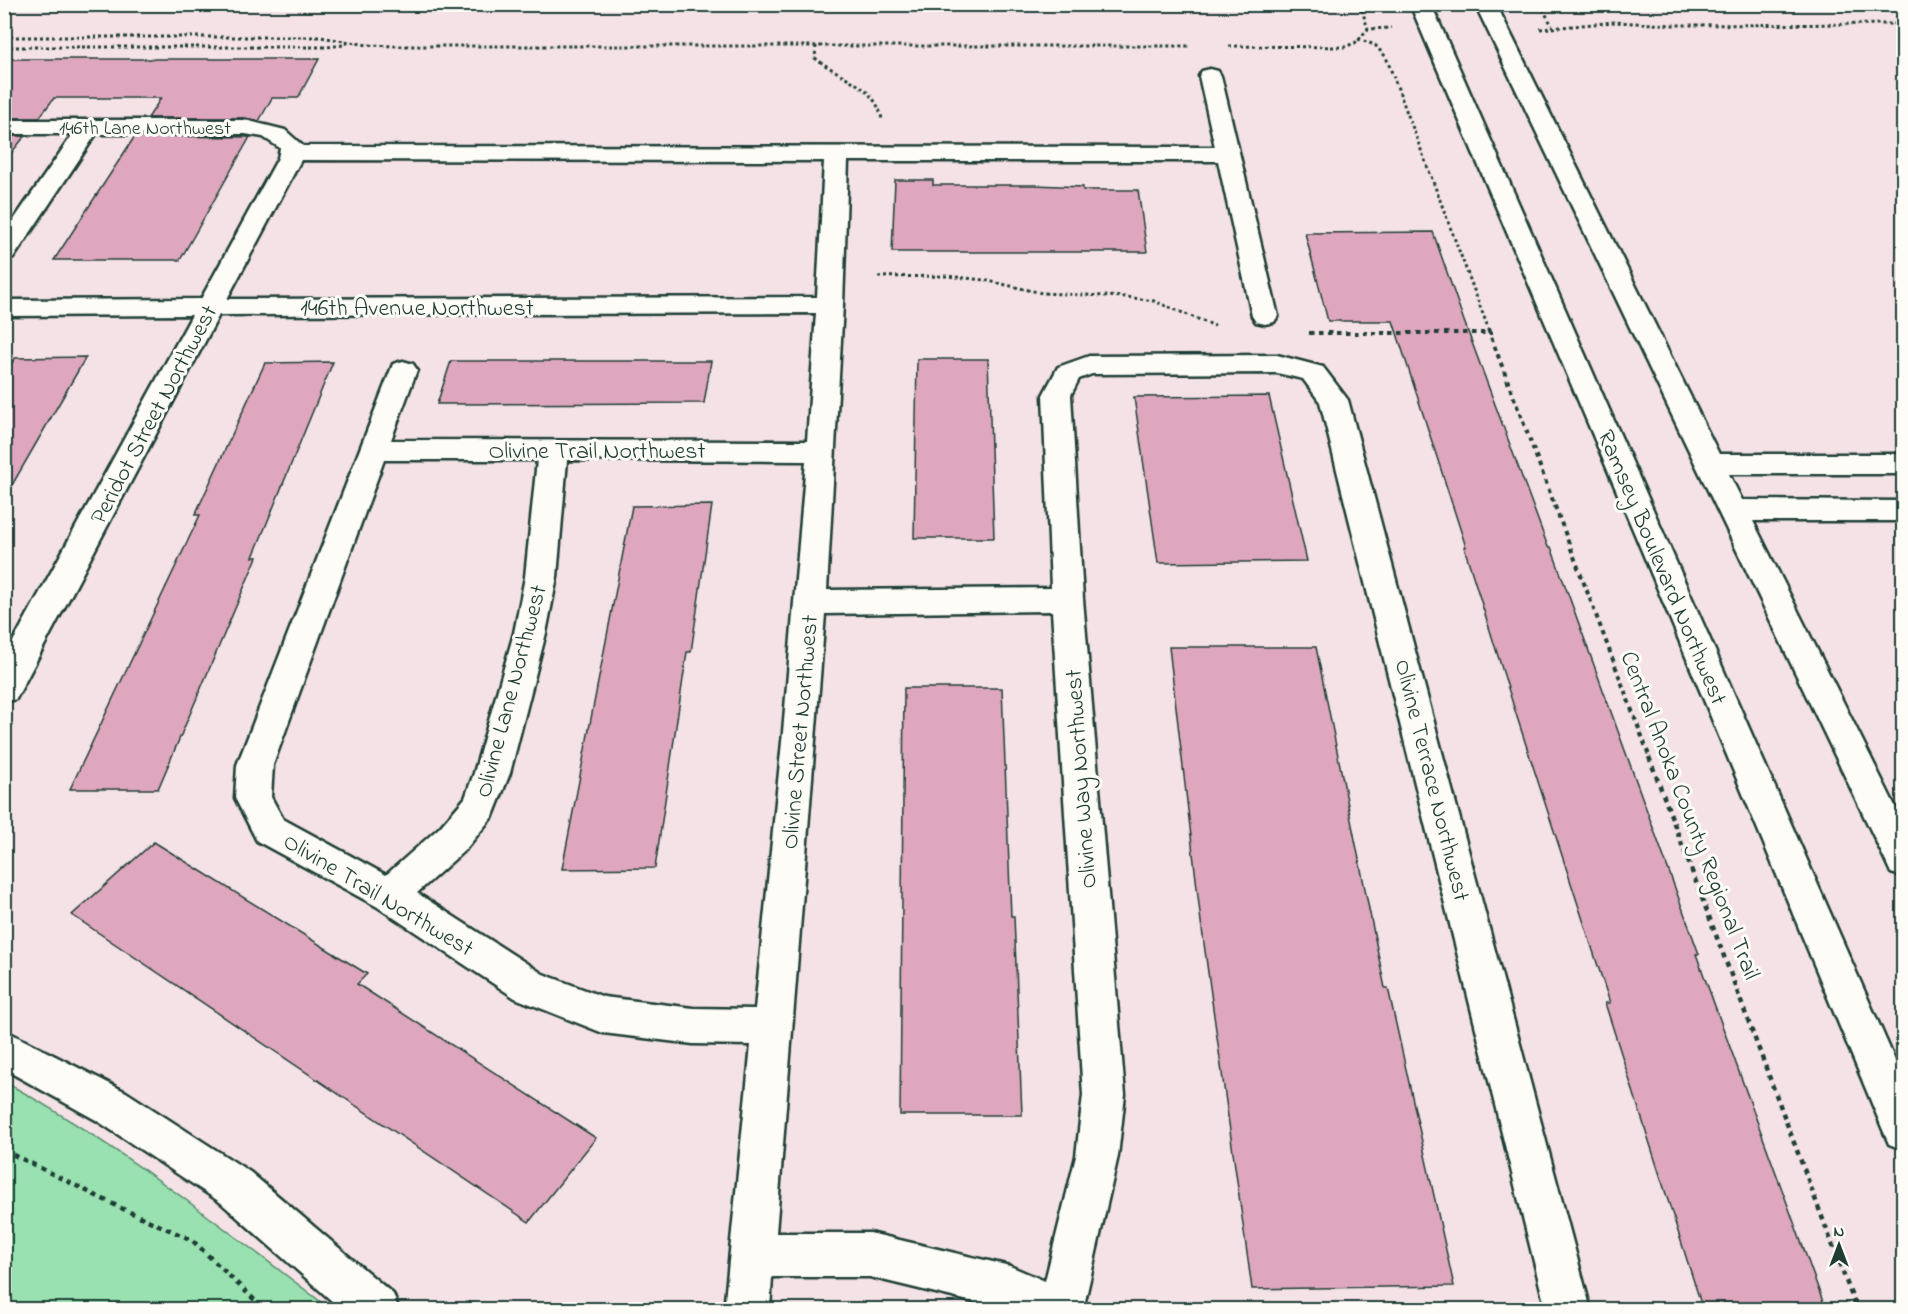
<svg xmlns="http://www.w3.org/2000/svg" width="1908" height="1314" viewBox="0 0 1908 1314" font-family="'Indie Flower',sans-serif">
	<rect width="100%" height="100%" fill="#f4e2e6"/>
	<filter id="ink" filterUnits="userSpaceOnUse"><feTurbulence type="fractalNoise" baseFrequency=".0167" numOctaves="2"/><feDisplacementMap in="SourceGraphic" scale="12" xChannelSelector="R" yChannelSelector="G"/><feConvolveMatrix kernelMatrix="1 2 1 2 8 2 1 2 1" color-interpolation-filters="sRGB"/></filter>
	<g filter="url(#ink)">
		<!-- green -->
		<path fill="#99e1b0" stroke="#5c8f72" stroke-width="1.5" d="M5,1082C120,1146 226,1229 330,1309H5Z"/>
		<!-- building -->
		<path fill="#dea7be" stroke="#1f3d34" stroke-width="1.5" d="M4,59H319L298,98H272L259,121L245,118H148L161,98H54L39,118H4Z
			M4,136H25L4,162Z
			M135,136L250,137L180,260H54Z
			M895,180H933V185H1035L1083,187V190H1138L1147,252H892Z
			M1433,232L1464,321L1548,547H1551L1699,954H1696L1826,1310H1703L1605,1003H1610L1517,717L1464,547H1466L1393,321H1328L1305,233Z
			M86,357L4,499V375L15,358Z
			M917,359H988L994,538H914Z
			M451,361H711L704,403L437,404Z
			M333,362L253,557H257L158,789H70L200,515H195L265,363Z
			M1269,396L1307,561L1158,563L1134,397Z
			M712,505L691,652H687L655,868L562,869L632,506Z
			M1169,647H1316L1385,988H1388L1454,1286L1252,1289L1201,922Z
			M904,688H1002L1011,916H1014L1022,1115H900Z
			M154,842L367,974L357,984L596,1138L529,1222L72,915Z"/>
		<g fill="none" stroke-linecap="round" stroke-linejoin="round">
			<defs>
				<path id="minor" d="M1410,4H1431L1904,1081V1150L1889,1144L1883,1130L1634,532Z
					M1475,4H1496L1719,454H1904V474H1729L1742,500L1904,501V521H1753L1904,824V877L1891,873L1886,862Z
					M1210,69L1218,71L1221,76L1278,316L1274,322L1265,324L1256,322L1252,316L1218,161H848L843,305L827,590L1051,588L1043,395L1058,367L1089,356L1277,355L1323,367L1348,400L1591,1310H1546L1320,402L1303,379L1277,373L1092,374L1079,379L1071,395L1083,599L1125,1095L1118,1156L1083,1310H1006L870,1277H772L770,1310H724L751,1045L693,1044L603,1033L515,998L376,906L257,841L235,798L237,765L393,364L403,361L413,364L417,370L391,440L807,441L816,313L219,315L16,699L4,703V658L192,315L4,316V300L201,299L278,158L280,148L263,137L245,134H96L14,257L5,260L4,234L73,134H4V120H245L285,130L303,146L1215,147L1199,76L1202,71ZM301,160L824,161L817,297L227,299ZM384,460H537L525,577L514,633L474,773L465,798L440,827L386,875L283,819L271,797L273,765ZM567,460L806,461L783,732L755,1009L693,1008L604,997L543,974L417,893L466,849L493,816L510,773L546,633L557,577ZM1052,611L1083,1095L1076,1156L1045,1281L1010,1266L870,1233H776L825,614Z
					M4,1030L126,1092L250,1172L393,1294L399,1310H342L220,1202L96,1120L4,1069Z"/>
			</defs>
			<!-- minor casing -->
			<use href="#minor" stroke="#1f3d34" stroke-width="5"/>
			<!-- path-far2 -->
			<path stroke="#1f3d34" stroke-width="3" stroke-dasharray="3 3" stroke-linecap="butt" d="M1360,4L1368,29
				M1540,4L1554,29
				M1540,29L1615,22L1673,25L1904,24
				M4,37H320L368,45L397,46H1191
				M1358,39L1375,45L1386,57L1489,330
				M816,46L815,58C839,77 877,86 882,120
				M1229,46L1344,47L1355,43L1368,29L1391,28
				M4,47H327L343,45L351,41
				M878,277L947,276L984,280L1042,293L1126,297L1154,301L1215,326"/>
			<!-- path-far1 -->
			<path stroke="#1f3d34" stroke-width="4" stroke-dasharray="4.5 4.5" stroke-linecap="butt" d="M1488,329L1650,758
				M1309,333H1492"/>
			<!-- path -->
			<path stroke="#1f3d34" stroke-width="4.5" stroke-dasharray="5 5" stroke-linecap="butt" d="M1649,757L1857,1310
				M4,1150L123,1209L192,1240L265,1310"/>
			<!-- minor -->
			<use href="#minor" fill="#fdfcf7" fill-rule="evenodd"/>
		</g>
	</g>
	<g text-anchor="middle" stroke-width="6" stroke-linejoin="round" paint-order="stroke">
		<!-- far-street labels -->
		<g font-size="20" fill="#1f3d34" stroke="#fdfcf7">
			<text x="145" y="134">146th Lane Northwest</text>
		</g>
		<!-- street labels -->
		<g font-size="24" fill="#1f3d34" stroke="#fdfcf7">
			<text x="417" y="315">146th Avenue Northwest</text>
			<text transform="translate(153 414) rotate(-62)" y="8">Peridot Street Northwest</text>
			<text x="597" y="458">Olivine Trail Northwest</text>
			<text transform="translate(1663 567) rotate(67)" y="8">Ramsey Boulevard Northwest</text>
			<text transform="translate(510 691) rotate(-75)" y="8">Olivine Lane Northwest</text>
			<text transform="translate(799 732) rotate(-85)" y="8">Olivine Street Northwest</text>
			<text transform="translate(1080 779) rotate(-94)" y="8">Olivine Way Northwest</text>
			<text transform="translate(1433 780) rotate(76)" y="8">Olivine Terrace Northwest</text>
			<text transform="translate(1691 815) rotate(69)" y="8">Central Anoka County Regional Trail</text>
			<text transform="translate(379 894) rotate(31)" y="8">Olivine Trail Northwest</text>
		</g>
	</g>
	<!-- margin -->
	<rect width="1908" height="1314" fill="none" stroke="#fdfcf7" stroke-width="24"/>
	<rect x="12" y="12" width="1884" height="1290" fill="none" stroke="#1f3d34" stroke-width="2" filter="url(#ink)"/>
	<!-- north arrow -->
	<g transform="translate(1839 1245)" stroke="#fdfcf7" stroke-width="4.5" paint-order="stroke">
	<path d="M0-4.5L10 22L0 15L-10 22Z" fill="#1f3d34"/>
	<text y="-9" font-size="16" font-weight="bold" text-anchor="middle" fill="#1f3d34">N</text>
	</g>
</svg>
